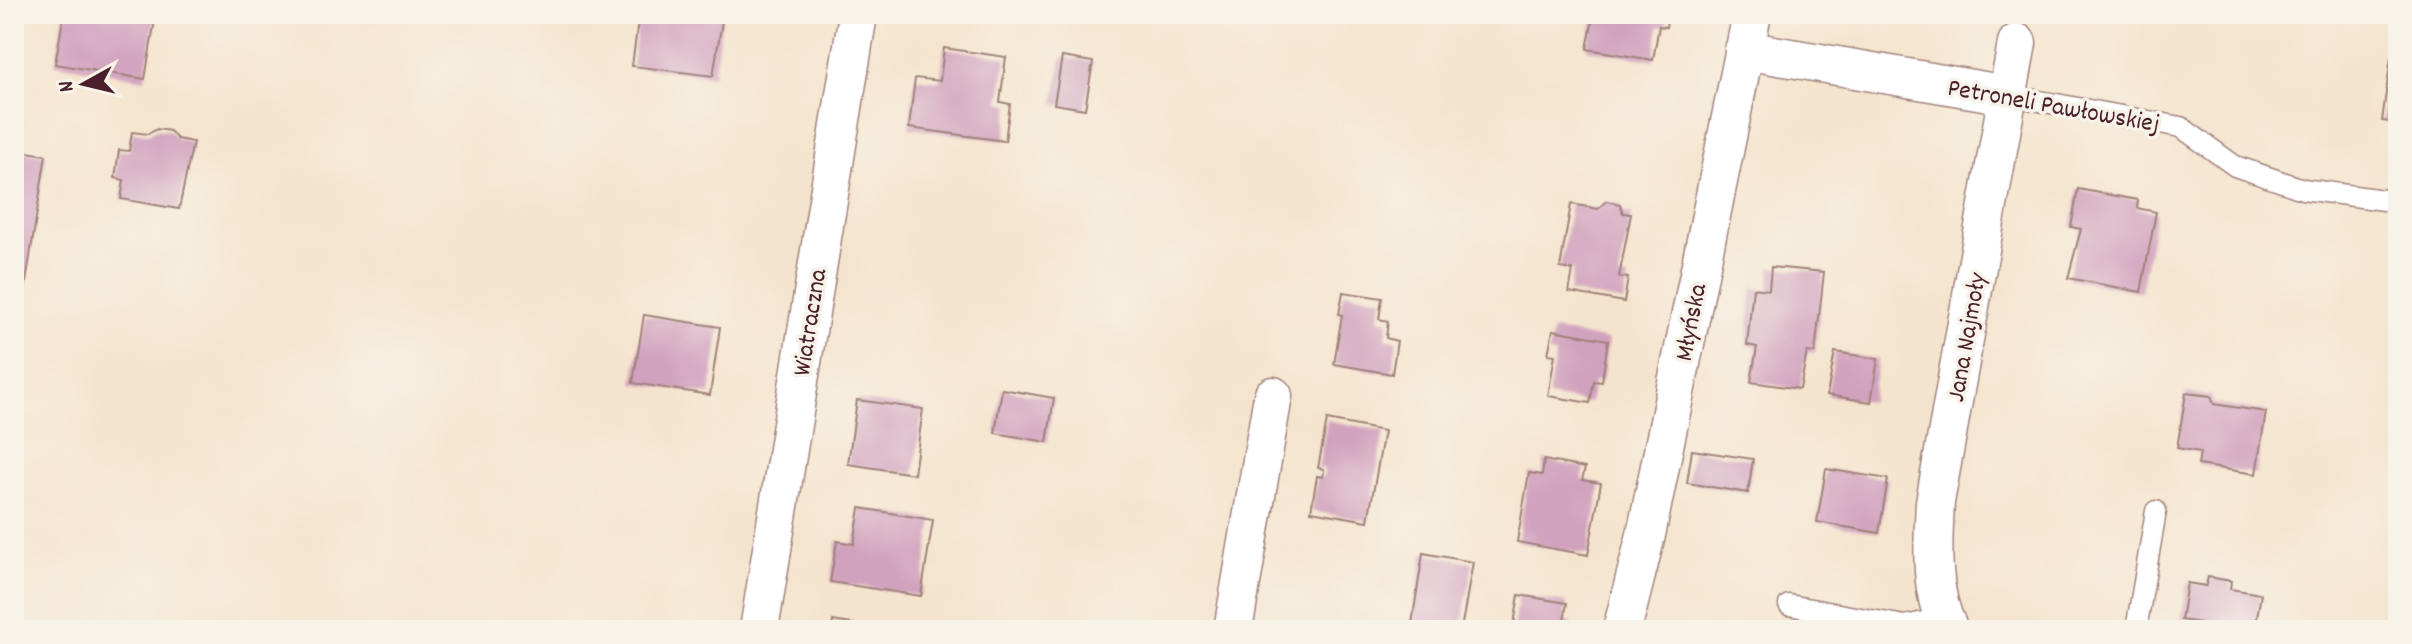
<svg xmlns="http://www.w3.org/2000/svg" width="2412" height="644" viewBox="0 0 2412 644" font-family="Dekko,sans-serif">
	<rect width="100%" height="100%" fill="#f7f3e8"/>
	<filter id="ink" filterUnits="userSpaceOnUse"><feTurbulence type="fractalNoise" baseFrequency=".0125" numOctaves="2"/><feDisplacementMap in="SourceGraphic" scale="16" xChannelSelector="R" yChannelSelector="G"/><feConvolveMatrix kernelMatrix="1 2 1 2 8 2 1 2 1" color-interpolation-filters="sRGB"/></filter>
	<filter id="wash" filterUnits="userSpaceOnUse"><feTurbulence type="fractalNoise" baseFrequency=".006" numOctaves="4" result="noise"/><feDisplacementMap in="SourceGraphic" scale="32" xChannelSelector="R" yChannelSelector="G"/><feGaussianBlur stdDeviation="1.8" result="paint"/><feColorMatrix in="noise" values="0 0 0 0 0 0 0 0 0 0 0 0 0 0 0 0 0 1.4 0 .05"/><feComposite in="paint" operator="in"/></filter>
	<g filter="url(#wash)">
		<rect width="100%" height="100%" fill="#f5e4cd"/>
		<g id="blocks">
			<!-- building -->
			<path fill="#d1a2be" d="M64,14H156L145,79L55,64Z
				M639,14L723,15L713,76L632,66Z
				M1594,14H1668L1666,27L1659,26L1653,60L1587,49Z
				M944,48L1006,57L1000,102L1010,104L1005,141L909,128L915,78L940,81Z
				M1062,57L1093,62L1085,109L1054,104Z
				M2391,57L2398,58V123L2382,121Z
				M157,129L170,131L177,139L193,142L179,209L121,199L124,180L115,178L119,150L129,151L132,132L148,134Z
				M14,150L46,155L20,320L14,319Z
				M2078,189L2138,200L2137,208L2156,212L2141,292L2068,278L2081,229L2071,227Z
				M1606,201L1620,204L1623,213L1631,214L1619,277L1628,278L1624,302L1569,292L1573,270L1560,268L1571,204L1598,209Z
				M1771,267L1824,272L1815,353L1807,352L1800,389L1751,382L1757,347L1747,345L1753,288L1769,290Z
				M1343,292L1382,298L1379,319L1388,321L1386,338L1397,341L1392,374L1334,364L1342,315L1339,314Z
				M644,315L720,327L710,395L633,383Z
				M1553,330L1608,340L1602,382L1594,381L1590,403L1548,396L1555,355L1548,354Z
				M1835,352L1878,359L1871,402L1827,395Z
				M1002,389L1054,398L1047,442L995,433Z
				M2186,393L2211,396L2214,404L2266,412L2256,474L2198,465L2200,452L2177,448Z
				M857,400L923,409L914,474L848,464Z
				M1327,420L1384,431L1368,521L1311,511L1317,476L1323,477L1324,469L1318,468Z
				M1692,450L1753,459L1748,493L1687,483Z
				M1544,460L1585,468L1582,480L1601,483L1588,555L1517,542L1529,473L1542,475Z
				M1826,469L1888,479L1879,533L1817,522Z
				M860,508L933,520L921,596L830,582L837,541L854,544Z
				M1423,553L1473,562L1461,630H1411Z
				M2208,577L2231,581L2230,589L2261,594L2255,630H2200L2201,623L2181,620L2187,583L2206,586Z
				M1519,595L1567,603L1564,620L1571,622L1574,630H1513Z
				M833,621L877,628L876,630H832Z"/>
		</g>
	</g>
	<g filter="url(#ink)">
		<use href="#blocks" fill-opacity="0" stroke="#a0827c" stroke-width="2"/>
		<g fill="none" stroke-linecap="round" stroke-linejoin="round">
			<defs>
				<path id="lane" d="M2007,95L2181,127L2235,166L2303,189L2398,202
					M1789,605L1905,626L1943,618
					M2136,630L2156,511"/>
				<path id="street" d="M1744,50L2007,95
					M759,630L858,14
					M1233,630L1273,396
					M1622,630L1646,535L1752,14
					M1949,630C1929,591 1933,544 1935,502L2017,43"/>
			</defs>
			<!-- lane casing -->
			<use href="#lane" stroke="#a0827c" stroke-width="23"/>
			<!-- street casing -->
			<use href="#street" stroke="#a0827c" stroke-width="41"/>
			<!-- lane -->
			<use href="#lane" stroke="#fff" stroke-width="20"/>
			<!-- street -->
			<use href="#street" stroke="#fff" stroke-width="38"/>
		</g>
	</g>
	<g text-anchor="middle" stroke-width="7" stroke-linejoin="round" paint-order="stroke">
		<!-- street labels -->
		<g font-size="26" fill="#4a1f2b" stroke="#f7f3e8">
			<text transform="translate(2054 104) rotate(10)" y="9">Petroneli Pawłowskiej</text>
			<text transform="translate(808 322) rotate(-81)" y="9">Wiatraczna</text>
			<text transform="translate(1689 322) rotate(-79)" y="9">Młyńska</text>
			<text transform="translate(1965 337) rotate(-80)" y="9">Jana Najmoły</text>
		</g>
	</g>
	<!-- margin -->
	<rect width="2412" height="644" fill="none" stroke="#f7f3e8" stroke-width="48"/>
	<!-- north arrow -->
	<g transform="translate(84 84) rotate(262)" stroke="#f7f3e8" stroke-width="6" paint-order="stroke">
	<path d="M0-6L14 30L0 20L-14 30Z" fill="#4a1f2b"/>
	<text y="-12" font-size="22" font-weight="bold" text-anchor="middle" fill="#4a1f2b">N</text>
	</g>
</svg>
